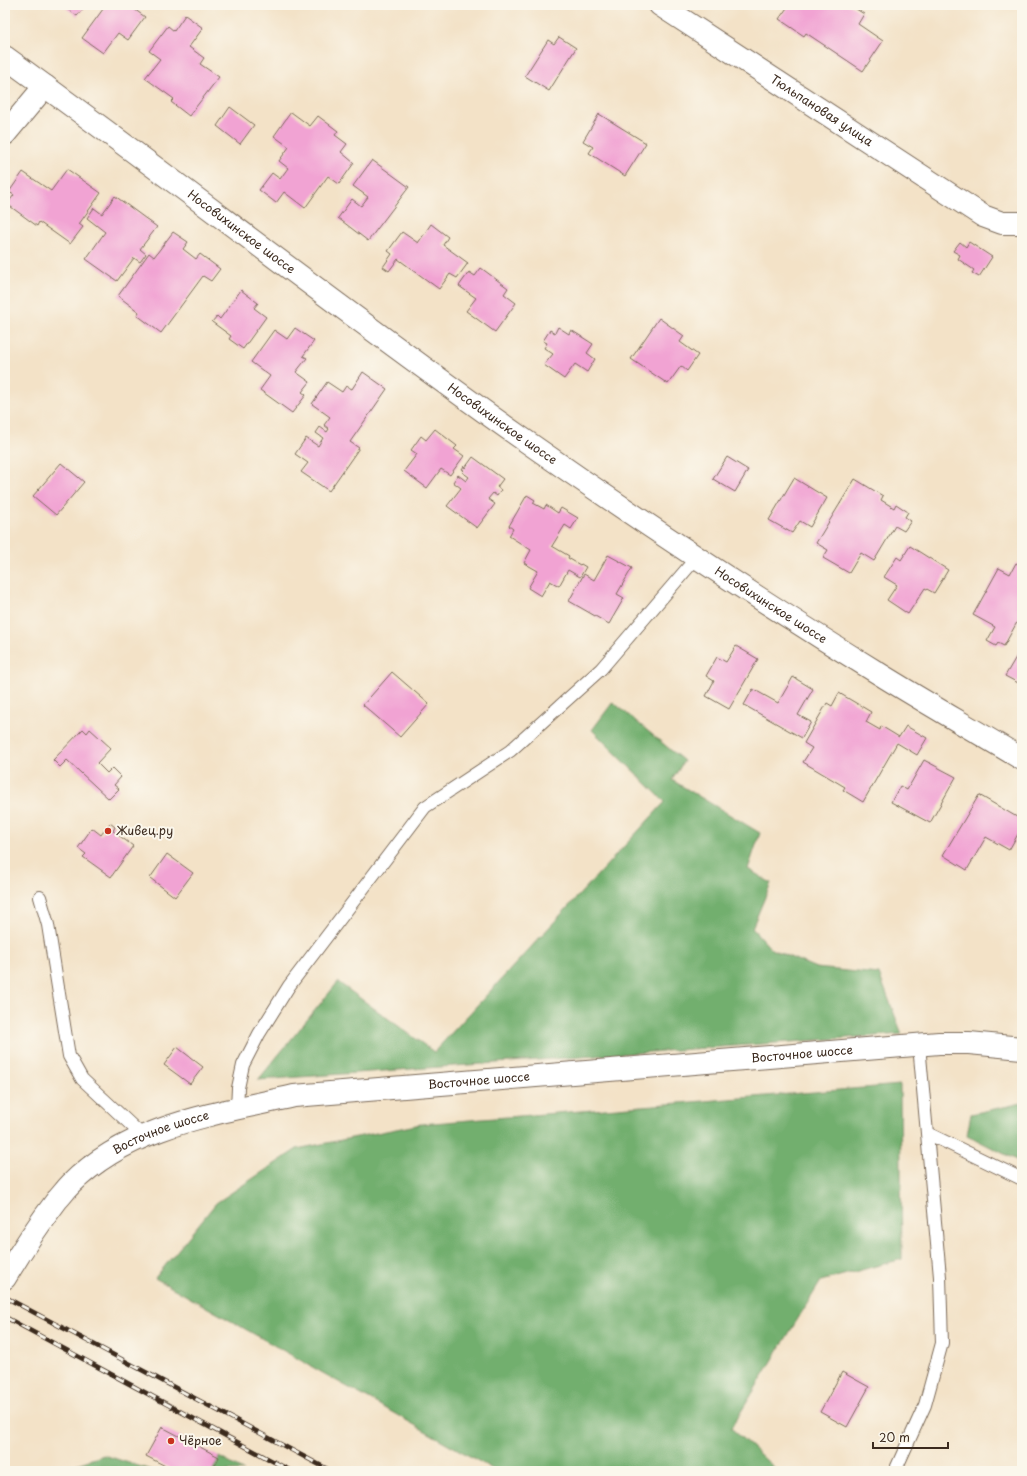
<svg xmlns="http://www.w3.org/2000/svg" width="1027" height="1476" viewBox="0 0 1027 1476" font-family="'Playpen Sans',sans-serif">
	<rect width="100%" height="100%" fill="#fbf7ec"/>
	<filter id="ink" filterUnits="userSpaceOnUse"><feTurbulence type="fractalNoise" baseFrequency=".025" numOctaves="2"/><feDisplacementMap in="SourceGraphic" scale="8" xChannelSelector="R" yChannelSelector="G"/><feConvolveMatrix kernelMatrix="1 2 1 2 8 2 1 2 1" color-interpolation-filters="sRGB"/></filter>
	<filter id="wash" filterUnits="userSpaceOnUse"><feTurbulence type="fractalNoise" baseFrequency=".012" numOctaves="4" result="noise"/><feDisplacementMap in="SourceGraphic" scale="16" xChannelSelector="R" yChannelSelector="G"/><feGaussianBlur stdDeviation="0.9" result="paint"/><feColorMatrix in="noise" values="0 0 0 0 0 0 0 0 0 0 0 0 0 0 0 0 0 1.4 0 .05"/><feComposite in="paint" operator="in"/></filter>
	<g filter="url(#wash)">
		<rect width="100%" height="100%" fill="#f3e2c7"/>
		<!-- forest -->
		<path fill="#72af6e" stroke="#566c46" d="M613,702L684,761L672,780L760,833L748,869L771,883L752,928L771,949L816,968L879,974L902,1034L258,1080L338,982L434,1052L665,802L592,730Z
			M900,1085L902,1259L821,1281L731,1428L778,1471H496L155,1278L216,1203L297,1149L421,1124Z
			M1022,1103V1163L967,1135L971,1114Z
			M104,1455L154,1471H56Z
			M219,1457L244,1471H212Z"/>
		<g id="blocks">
			<!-- building -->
			<path fill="#f1a3d3" d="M69,5H86L77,16L66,8Z
				M106,5H137L134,9L145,17L128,40L118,33L103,53L82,38Z
				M789,5H850L864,14L858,24L883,41L863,71L806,33L804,36L779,19Z
				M185,15L203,28L189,47L204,58L200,64L219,77L189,116L171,102L174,99L145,78L160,59L149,51L168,26L174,31Z
				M559,37L576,48L549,91L525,76L548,40L554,44Z
				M230,107L254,125L240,144L217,126Z
				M291,112L310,126L318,116L338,131L335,135L347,144L341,152L354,163L339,184L328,176L305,208L284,192L276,203L259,190L272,173L280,179L288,168L279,161L289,147L274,136Z
				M599,114L646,143L625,176L589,153L593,147L583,141Z
				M372,160L409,187L368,241L338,218L352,199L361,206L368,197L353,186Z
				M67,169L101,193L79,224L83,227L70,244L39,222L37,226L7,204L14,195L9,192L23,172L51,191Z
				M115,196L157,227L140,249L146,254L140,262L134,258L117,281L86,259L105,232L87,218L94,208L102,214Z
				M431,224L448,237L443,245L468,263L457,278L450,274L439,289L398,259L389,271L383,267L392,254L388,251L402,232L418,243Z
				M173,232L188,242L183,249L196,259L200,254L220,269L211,281L203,276L161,333L137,315L139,312L118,296L149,253L154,257Z
				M960,242L966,247L969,242L992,257L979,277L972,273L974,270L958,259L960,255L953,251Z
				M481,268L508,288L504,294L516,303L495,332L466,311L476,298L459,286L469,272L475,276Z
				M241,290L258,303L254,308L266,317L243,349L229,339L231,336L212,322L217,316L220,319Z
				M659,318L684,336L680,342L698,355L687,371L681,366L668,384L631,359Z
				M558,327L569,334L571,330L593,344L587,353L595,359L587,372L575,364L564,379L544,365L553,354L544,348L547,343L543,341L550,330L555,333Z
				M295,328L314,341L303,356L307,358L296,372L310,382L302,392L306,395L292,413L260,390L270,376L251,362L274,330L287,339Z
				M363,372L387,389L350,442L359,448L329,491L301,472L308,463L295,454L306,438L318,446L323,438L316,433L320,427L327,432L329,429L324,425L330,417L312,404L327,382L342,392L346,386L352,389Z
				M435,429L457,446L454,449L464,456L450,475L441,469L427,488L404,471L417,454L411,450L421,436L426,440Z
				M473,457L503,479L497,487L501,490L497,496L493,493L488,499L495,504L477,528L447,506L461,488L453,482L458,475L466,481L469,477L462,472L464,470L462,469L464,466L465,468Z
				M727,457L748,470L735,492L713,479Z
				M61,463L84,482L56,515L33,496Z
				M794,478L827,498L810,527L800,521L792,533L769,520Z
				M855,479L883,496L881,500L894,508L896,504L908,512L905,517L911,521L904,531L895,526L874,561L861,553L849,573L823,558L828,550L816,543Z
				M527,495L535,500L533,503L544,509L546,505L558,513L561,508L578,518L571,529L565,525L552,546L569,556L568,558L580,565L581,564L586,567L580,577L568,570L559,586L550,581L541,596L528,588L538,571L524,563L531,550L509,536L513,529L509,526Z
				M910,546L948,570L934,593L925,588L908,614L887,600L897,585L884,577L897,557L901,560Z
				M608,555L632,568L617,594L624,598L609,624L569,601L584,574L594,580Z
				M1016,563L1022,566V613L1004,646L998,643L996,646L987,641L995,627L973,615L999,568L1010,574Z
				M736,646L758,659L729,709L706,696L714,681L706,676L717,657L726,662Z
				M1022,647V685L1005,676Z
				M392,672L429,704L400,737L363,705Z
				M793,677L813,689L798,715L811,722L802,738L744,705L753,689L778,703Z
				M839,693L871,712L866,722L880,730L881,726L899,737L906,726L927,738L917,755L897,743L863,802L843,790L845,787L803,762L812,748L804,743L827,703L832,706Z
				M83,729L87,733L90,729L111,748L97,763L107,773L112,768L121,777L114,785L119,789L109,799L67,760L60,767L53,760Z
				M924,760L956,777L930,823L891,802L900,786L907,790Z
				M979,795L1022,820V827L1009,850L986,837L967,870L943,855Z
				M110,823L115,827L113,831L133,846L111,877L83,857L86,854L78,848L92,828L101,835Z
				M167,854L193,873L175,897L150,878Z
				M177,1047L203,1067L190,1084L164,1065Z
				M842,1372L869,1387L847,1427L820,1412Z
				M162,1427L219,1457L212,1471H175L146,1456Z"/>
		</g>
	</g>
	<g filter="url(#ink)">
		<use href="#blocks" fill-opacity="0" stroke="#7b6a59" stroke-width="1"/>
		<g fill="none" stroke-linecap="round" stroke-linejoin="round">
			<defs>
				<path id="service" d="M40,897L48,925L69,1056L82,1079L143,1136
					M237,1109L238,1088L243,1065L259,1034L289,986L425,807L510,751L601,669L697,557
					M927,1133L1022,1179
					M895,1471L925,1405L942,1343L940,1277L919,1045"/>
				<g id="minor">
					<path id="s1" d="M660,5L983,216L1002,223H1022"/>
					<path d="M5,134L45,86"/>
				</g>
				<g id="secondary">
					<path id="s2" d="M5,57C178,182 346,314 520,437C637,519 756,598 878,673C926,703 974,730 1022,759"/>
					<path id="s3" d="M5,1278C21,1251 38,1225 57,1200C62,1195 66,1189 71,1184C130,1125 216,1114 294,1096L939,1043H969L1022,1048"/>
				</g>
			</defs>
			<!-- service casing -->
			<use href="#service" stroke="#7b6a59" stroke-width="14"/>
			<!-- minor casing -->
			<use href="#minor" stroke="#7b6a59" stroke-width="24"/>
			<!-- secondary casing -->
			<use href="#secondary" stroke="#7b6a59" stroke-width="24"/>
			<!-- service -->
			<use href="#service" stroke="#fff" stroke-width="12"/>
			<!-- minor -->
			<use href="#minor" stroke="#fff" stroke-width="22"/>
			<!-- secondary -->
			<use href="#secondary" stroke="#fff" stroke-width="22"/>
			<defs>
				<path id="rail" d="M5,1297L331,1471
					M5,1317L291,1471"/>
			</defs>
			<!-- rail casing -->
			<use href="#rail" stroke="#3b2a1e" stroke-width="4.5"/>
			<!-- rail -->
			<use href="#rail" stroke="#fbf7ec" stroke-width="3" stroke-dasharray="9" stroke-linecap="butt"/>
		</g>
	</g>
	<!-- markers -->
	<g fill="#c8321e" stroke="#fbf7ec" stroke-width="1.5">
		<circle cx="108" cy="831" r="4"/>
		<circle cx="171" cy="1441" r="4"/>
	</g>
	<g text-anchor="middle" stroke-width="4" stroke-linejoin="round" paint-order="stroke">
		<!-- street labels -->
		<g font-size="12" fill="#3b2a1e" stroke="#fbf7ec">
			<text dy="4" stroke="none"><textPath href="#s1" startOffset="193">Тюльпановая улица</textPath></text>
			<text dy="4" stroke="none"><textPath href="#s2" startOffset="294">Носовихинское шоссе</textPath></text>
			<text dy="4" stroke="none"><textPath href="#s2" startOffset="618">Носовихинское шоссе</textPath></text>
			<text dy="4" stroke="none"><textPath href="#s2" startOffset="942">Носовихинское шоссе</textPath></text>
			<text dy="4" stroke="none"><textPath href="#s3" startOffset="868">Восточное шоссе</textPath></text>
			<text dy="4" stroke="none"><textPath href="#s3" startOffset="544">Восточное шоссе</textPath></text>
			<text dy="4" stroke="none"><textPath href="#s3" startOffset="220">Восточное шоссе</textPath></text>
		</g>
		<!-- poi labels -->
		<g font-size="12" fill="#3b2a1e" stroke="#fbf7ec" text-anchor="start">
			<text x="116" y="835">Живец.ру</text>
			<text x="179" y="1445">Чёрное</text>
		</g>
	</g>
	<!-- margin -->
	<rect width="1027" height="1476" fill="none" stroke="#fbf7ec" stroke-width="20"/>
	<!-- scale -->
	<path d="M873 1442v6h75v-6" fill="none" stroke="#3b2a1e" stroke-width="2"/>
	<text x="879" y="1442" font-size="12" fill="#3b2a1e" stroke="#fbf7ec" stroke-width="3" paint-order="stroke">20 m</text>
</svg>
